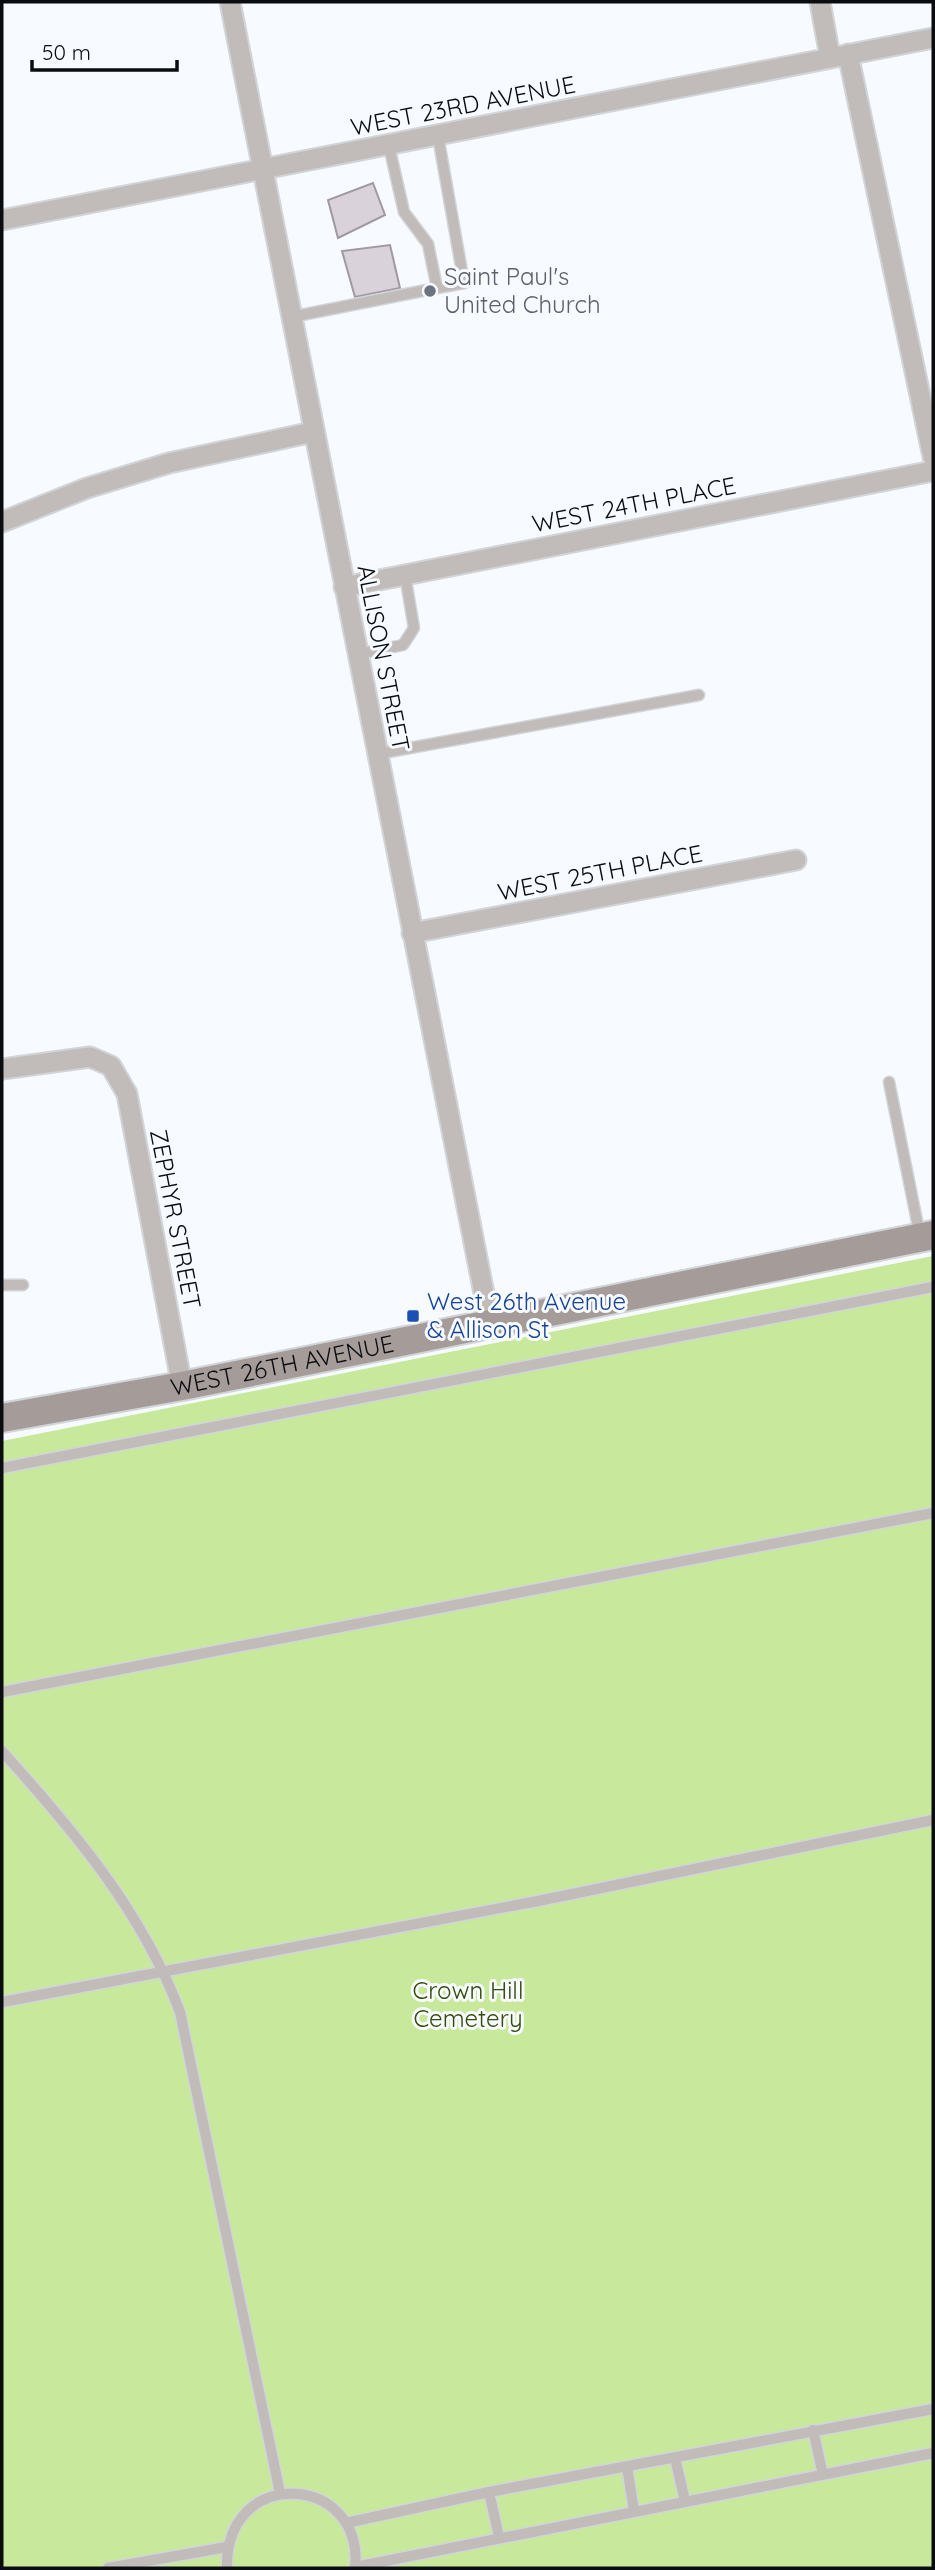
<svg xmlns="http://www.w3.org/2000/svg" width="935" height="2570" viewBox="0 0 935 2570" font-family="Quicksand,sans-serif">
	<rect width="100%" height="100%" fill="#f7fafe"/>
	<!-- green -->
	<path fill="#c8e99b" d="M933,1256V2568H2V1441Z"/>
	<!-- building -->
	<path fill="#dad2db" stroke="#a199a2" stroke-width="2" d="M373,183L385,215L338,238L328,200Z
		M390,245L400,288L355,297L342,251Z"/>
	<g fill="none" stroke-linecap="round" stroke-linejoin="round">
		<defs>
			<path id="lane" d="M389,146L404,212L428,244L437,288L464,283L438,136
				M291,317L437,288
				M358,654L403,645L414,628L405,575
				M377,754L699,695
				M889,1082L920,1236
				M2,1285H23
				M2,1468L933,1287
				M2,1692L933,1513
				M2,1751C73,1830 142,1911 180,2012L280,2493
				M2,2002L538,1901L933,1820
				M813,2430L823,2475
				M675,2458L685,2501
				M627,2467L634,2511
				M489,2492L499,2537
				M346,2523L489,2492L933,2409
				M355,2567L933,2453
				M108,2568L227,2547
				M227,2568C225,2464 365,2474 355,2568"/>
			<path id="street" d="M230,2L490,1324
				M820,2L830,57
				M848,54L933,457
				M2,220L933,38
				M2,522L87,488L169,463L313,432
				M344,587L933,471
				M412,933L796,860
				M2,1069L90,1057L111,1066L127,1094L182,1386"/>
			<g id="secondary">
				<path id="s1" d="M2,1418L182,1386L933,1235"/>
			</g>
		</defs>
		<!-- lane casing -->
		<use href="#lane" stroke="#d1d4d8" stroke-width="13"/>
		<!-- street casing -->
		<use href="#street" stroke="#d1d4d8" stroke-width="23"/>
		<!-- secondary casing -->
		<use href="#secondary" stroke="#d1d4d8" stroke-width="32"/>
		<!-- lane -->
		<use href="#lane" stroke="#c1bbb9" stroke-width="10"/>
		<!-- street -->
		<use href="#street" stroke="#c1bbb9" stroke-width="19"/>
		<!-- secondary -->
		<use href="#secondary" stroke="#a59c9a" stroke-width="28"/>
	</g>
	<!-- markers -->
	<circle fill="#6b7280" stroke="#f7fafe" stroke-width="2.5" cx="430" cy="291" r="7"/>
	<rect fill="#1a4fb4" stroke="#f7fafe" stroke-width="2.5" x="406" y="1309" width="14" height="14" rx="3.5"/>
	<g text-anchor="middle" stroke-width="6" stroke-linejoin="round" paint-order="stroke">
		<!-- street labels -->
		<g font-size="24" fill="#0b0c10" stroke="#f7fafe">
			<text transform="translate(463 106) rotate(-11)" y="8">WEST 23RD AVENUE</text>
			<text transform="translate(634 505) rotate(-11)" y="8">WEST 24TH PLACE</text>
			<text transform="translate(383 658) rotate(79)" y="8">ALLISON STREET</text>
			<text transform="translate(600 873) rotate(-11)" y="8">WEST 25TH PLACE</text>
			<text transform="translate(175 1219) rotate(79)" y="8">ZEPHYR STREET</text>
			<text dy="8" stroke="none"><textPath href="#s1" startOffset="285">WEST 26TH AVENUE</textPath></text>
		</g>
		<!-- worship labels -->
		<g font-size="24" fill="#5b616d" stroke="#f7fafe" text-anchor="start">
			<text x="444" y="285">Saint Paul's<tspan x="444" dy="28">United Church</tspan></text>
		</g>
		<!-- transit labels -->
		<g font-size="24" fill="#164399" stroke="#f7fafe" text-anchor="start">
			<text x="427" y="1310">West 26th Avenue<tspan x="427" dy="28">&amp; Allison St</tspan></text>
		</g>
		<!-- park labels -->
		<g font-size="24" fill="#354b0a" stroke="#f7fafe">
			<text x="468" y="1999">Crown Hill<tspan x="468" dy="28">Cemetery</tspan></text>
		</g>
	</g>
	<!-- border -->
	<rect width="935" height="2570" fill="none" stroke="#0b0c10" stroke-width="7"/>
	<!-- scale -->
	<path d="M32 60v10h145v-10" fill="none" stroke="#0b0c10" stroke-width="3.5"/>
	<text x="42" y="60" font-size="21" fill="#0b0c10" stroke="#f7fafe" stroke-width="5" paint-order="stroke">50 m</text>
</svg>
